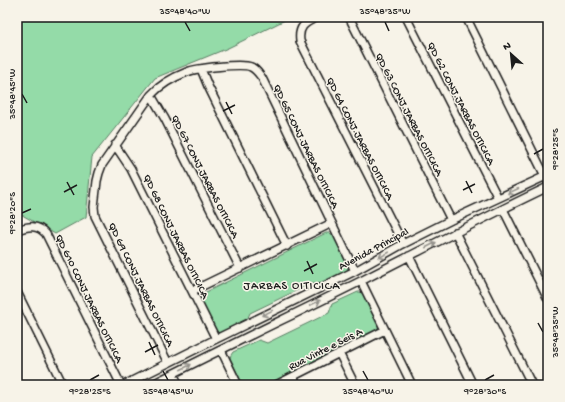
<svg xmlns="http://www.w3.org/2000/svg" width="565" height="402" viewBox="0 0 565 402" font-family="'Gochi Hand',sans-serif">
	<rect width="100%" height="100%" fill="#f7f3e8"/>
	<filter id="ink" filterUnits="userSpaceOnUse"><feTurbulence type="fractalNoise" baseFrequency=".025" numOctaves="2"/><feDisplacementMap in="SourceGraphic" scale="8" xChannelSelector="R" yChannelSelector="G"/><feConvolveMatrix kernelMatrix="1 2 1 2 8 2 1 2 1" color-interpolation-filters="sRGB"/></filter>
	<g filter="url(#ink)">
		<!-- green -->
		<path fill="#94dba8" stroke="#587c62" d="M17,17H291L228,48L155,78L92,157L86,217L55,234L17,212Z
			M326,233H330L334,236L348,266L347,271L321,286L312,283L250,313L247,320L220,333L215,331L201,302V297L204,293Z
			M358,292H360L363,294L378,325V329L375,333L266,385H243L230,358L231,355L233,352L259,340L267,343L329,313L332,304Z"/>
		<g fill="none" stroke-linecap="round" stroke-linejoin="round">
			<defs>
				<path id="street" d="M317,17C305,23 298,26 300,41L403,244
					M349,17L451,220
					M406,17L498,198
					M466,17L547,180
					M201,69L208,86L287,246
					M151,95L165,119L240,268
					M115,145L131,169L216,339
					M503,209L548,299
					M17,230C28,226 38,224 46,234L121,385
					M455,232L532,385
					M409,256L473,385
					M361,281L412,385
					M192,291L332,223
					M17,292L63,385
					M221,350L238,385
					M339,353L355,385
					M168,363L95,216L94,207L97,181L99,173L102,165L151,95C160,85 174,77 187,72C196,68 243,63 251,67C256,69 259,74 262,78L355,271
					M173,374L179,385
					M293,377L297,385
					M124,385L216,339L355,271L403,244L451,220L548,175
					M151,385C221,349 291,316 361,281C423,249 485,217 548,187
					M276,385L385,330"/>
			</defs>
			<!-- street casing -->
			<use href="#street" stroke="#1c1c1c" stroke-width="10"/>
			<!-- street -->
			<use href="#street" stroke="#f7f3e8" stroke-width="7"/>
		</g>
		<!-- one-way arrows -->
		<defs><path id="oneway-shaft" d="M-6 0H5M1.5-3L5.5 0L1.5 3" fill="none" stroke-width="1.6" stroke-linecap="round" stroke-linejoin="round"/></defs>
		<g stroke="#94928c">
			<use href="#oneway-shaft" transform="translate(513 191) rotate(155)"/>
			<use href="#oneway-shaft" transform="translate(431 245) rotate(-27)"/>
			<use href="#oneway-shaft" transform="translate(384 255) rotate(152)"/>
			<use href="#oneway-shaft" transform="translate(315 303) rotate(-26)"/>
			<use href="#oneway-shaft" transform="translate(267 313) rotate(154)"/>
			<use href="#oneway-shaft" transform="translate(186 367) rotate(-27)"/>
		</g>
	</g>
	<!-- ticks -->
	<path fill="none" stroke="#1c1c1c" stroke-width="1.5" d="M185,22L190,31M385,22L389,31M22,94L27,103M226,102L232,114M223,111L235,105M534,154L543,149M466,181L472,193M67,182L74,195M463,190L475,184M64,192L77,185M22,213L31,209M307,261L313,274M304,271L317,264M538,323L543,332M149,342L155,355M145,352L158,345M163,371L168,380M363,371L368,380M90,380L99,375M485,380L494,375"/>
	<g text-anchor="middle" stroke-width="3" stroke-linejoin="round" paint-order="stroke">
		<!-- street labels -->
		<g font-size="11" fill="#1c1c1c" stroke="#f7f3e8">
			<text transform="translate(462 103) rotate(63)" y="4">QD G2 CONJ.JARBAS OITICICA</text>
			<text transform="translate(410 114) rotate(63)" y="4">QD G3 CONJ.JARBAS OITICICA</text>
			<text transform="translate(361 138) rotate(63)" y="4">QD G4 CONJ.JARBAS OITICICA</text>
			<text transform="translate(307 146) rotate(64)" y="4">QD G5 CONJ.JARBAS OITICICA</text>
			<text transform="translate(206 176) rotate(63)" y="4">QD G7 CONJ.JARBAS OITICICA</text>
			<text transform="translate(177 236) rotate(64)" y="4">QD G8 CONJ.JARBAS OITICICA</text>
			<text transform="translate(373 248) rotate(-28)" y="4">Avenida Principal</text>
			<text transform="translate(142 284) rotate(64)" y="4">QD G9 CONJ.JARBAS OITICICA</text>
			<text transform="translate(90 298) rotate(64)" y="4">QD G10 CONJ.JARBAS OITICICA</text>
			<text transform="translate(325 348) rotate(-27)" y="4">Rua Vinte e Seis A</text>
		</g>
		<!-- neighbourhood labels -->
		<g font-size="12" letter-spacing="1" fill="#1c1c1c" stroke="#f7f3e8">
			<text x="292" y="289">JARBAS OITICICA</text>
		</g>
	</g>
	<!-- margin -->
	<rect width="565" height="402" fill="none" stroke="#f7f3e8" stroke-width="44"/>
	<!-- north arrow -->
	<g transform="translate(511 54) rotate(333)" stroke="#f7f3e8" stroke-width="3" paint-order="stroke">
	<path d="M0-3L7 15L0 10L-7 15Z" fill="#1c1c1c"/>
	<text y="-6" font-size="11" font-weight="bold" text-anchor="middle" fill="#1c1c1c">N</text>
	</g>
	<rect x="22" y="22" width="521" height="358" fill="none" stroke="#1c1c1c" stroke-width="1.5"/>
	<g font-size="10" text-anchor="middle" fill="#1c1c1c">
		<text x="185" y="14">35°48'40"W</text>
		<text x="385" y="14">35°48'35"W</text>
		<text transform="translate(11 94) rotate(-90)" y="4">35°48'45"W</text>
		<text transform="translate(554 149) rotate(-90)" y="4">9°28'25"S</text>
		<text transform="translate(11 213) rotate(-90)" y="4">9°28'20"S</text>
		<text transform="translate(554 332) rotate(-90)" y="4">35°48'35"W</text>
		<text x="90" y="394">9°28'25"S</text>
		<text x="168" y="394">35°48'45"W</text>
		<text x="368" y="394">35°48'40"W</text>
		<text x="485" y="394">9°28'30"S</text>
	</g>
</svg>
